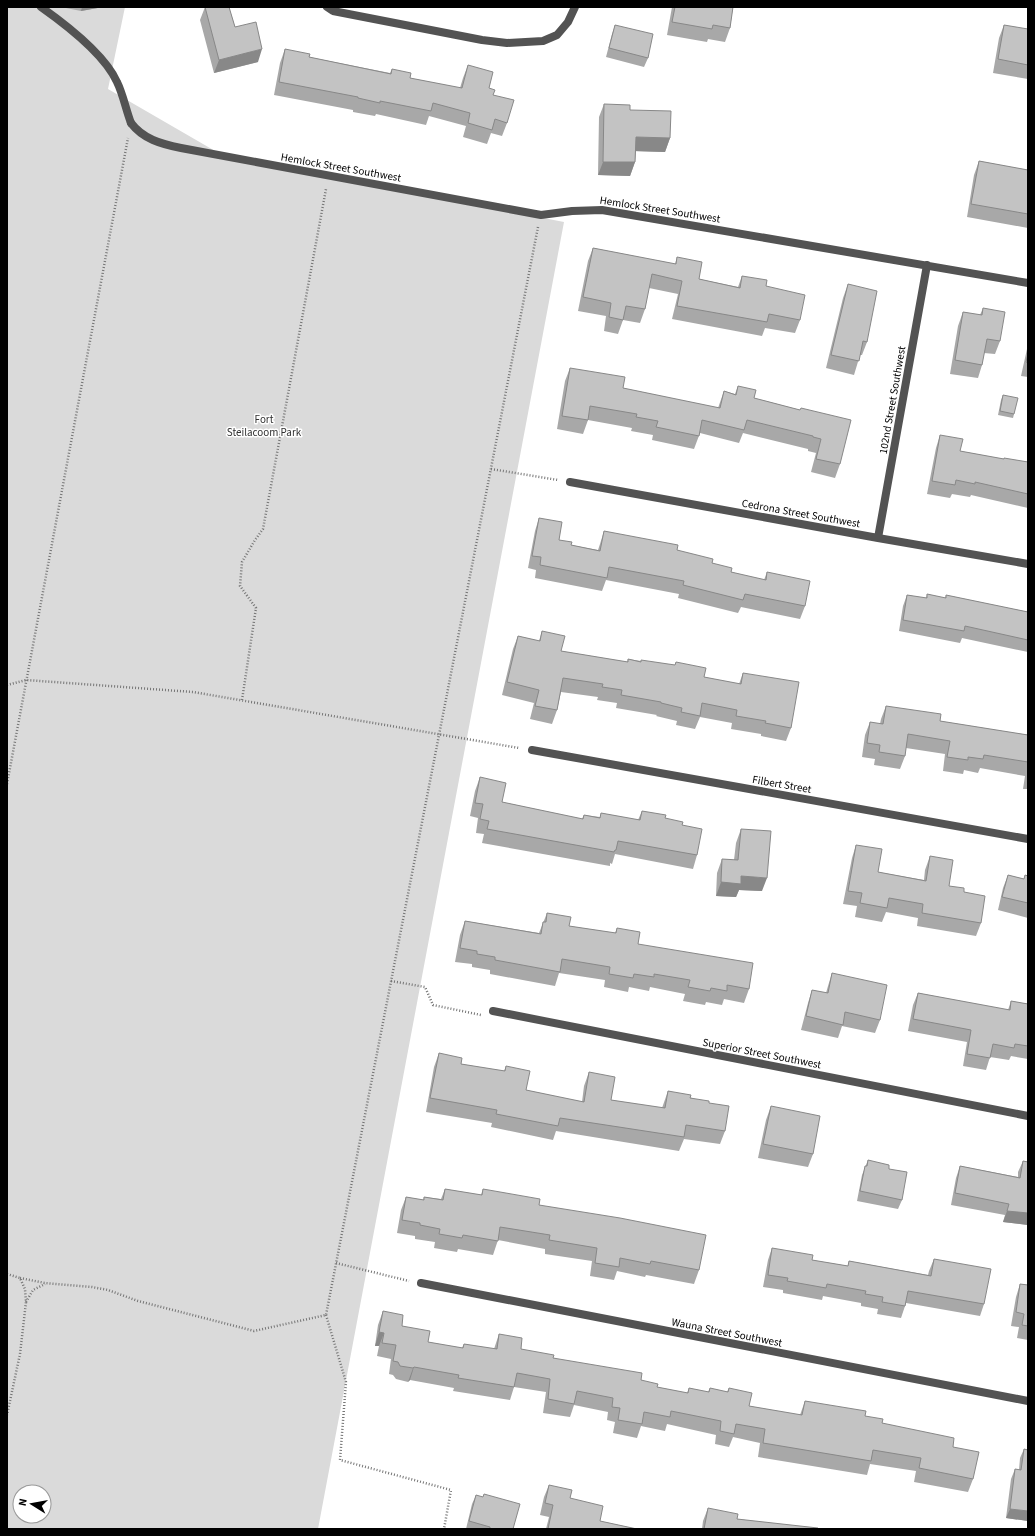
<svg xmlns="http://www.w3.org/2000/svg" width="1035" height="1536" viewBox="0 0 1035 1536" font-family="'Source Sans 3',sans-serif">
	<rect width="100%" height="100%" fill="#fff"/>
	<!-- green -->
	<path fill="#dadada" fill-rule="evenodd" d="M7,7H125L108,89L222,155L564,222L318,1529H7ZM20,1492H44V1516H20Z"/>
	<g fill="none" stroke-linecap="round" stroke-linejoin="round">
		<!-- path -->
		<path stroke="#757575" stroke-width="2.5" stroke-dasharray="1 2" stroke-linecap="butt" d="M491,469L558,480
			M7,685L26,680L193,692L519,748
			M242,700L256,608L240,586L242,562L255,540L263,529L326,189
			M7,784L128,138
			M391,981L425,987L433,1005L481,1015
			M336,1263L409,1281
			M7,1274L20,1278L25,1289L26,1302L20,1354L7,1415
			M20,1278L45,1283L92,1287L108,1290L138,1301L254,1331L326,1315L538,227
			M26,1302L33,1290L45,1284
			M326,1315L346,1382L340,1460L451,1490L444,1529"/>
		<!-- service -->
		<path stroke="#535353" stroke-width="8" d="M41,7C65,24 105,55 117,82C123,94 126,110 131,123"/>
		<!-- minor -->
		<path stroke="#535353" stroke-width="8" d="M327,7L333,11L482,40L507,43L543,41L557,35L568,22L575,7
			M131,123C143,139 161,144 181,148L541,215L572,211L602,210L1028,283
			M570,482L878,538L1028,564
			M878,538L927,265
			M532,750L1028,839
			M493,1011L1028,1116
			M421,1283L1028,1401"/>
	</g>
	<!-- wall -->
	<path fill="#a8a8a8" d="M61,7H103L81,11Z
		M205,7H229L235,27L258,62L214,73L200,20Z
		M672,7H733L730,28L725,42L708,39L707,42L667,35Z
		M615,25L648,58L644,67L606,57L612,34Z
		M1004,25L1028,35V79L993,73L999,38Z
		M285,49L309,57L390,73L392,69L410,78L460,88L463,78L468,65L489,88L493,95L507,123L502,136L491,133L487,144L463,137L466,126L429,116L426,125L376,114L375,116L353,112V110L274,95L280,63Z
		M604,104L630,110L670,138L665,152L636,151L635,162L630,176L598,175L599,117Z
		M979,161L1028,170V228L967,217L974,175Z
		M593,248L675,264L677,257L699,279L738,287L742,276L766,286L800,320L795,333L765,328L762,336L672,319L678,294L649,288L645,309L640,323L623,320L618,334L604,331L606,316L578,311L588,261Z
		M848,284L867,342L862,355H860L854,375L826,368L843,298Z
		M983,308L1000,341L995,354L984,353L982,365L978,378L950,374L958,326L963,312L980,315Z
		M1028,345V377L1021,376L1027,349Z
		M570,368L623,388L718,408L724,391L735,394L738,386L754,398L800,410L840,464L835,478L811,472L816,453L808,451V449L743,433L739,443L700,433L694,449L652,440L653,435L631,431L632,428L588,420L583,434L557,429L565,381Z
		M1003,395L1014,414L1013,418L998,415L1001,400Z
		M940,435L960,451L1003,459L1028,462V508L971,495L970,497L952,494L950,498L927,494L936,448Z
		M539,518L559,540L571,545L598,550L600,544L604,531L677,550L712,563L731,572L764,580L767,572L805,606L800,619L741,607L738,613L678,598L679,594L606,580L602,591L535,578L536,570L528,568L535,531Z
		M927,594L945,598L946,595L1028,612V652L962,638L960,643L899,631L903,606L907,595L926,598Z
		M542,631L561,651L627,662L628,659L641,661L675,665L676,662L704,677L739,684L743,673L791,728L786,741L761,736V734L731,729L732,723L700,717L695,729L676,725L677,721L656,716L657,715L616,708L617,703L597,700L598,697L561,692L557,710L552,724L530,719L534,703L502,695L513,649L518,636L539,641Z
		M886,706L940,721L1028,735V789H1023L1025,776L980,768L978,773L964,770L963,774L943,771L945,754L906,748L905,756L900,769L874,765L875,759L862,757L865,735L870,722L880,724L881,719Z
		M480,777L502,802L582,819L584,815L600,817L601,813L638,820L642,811L665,818L682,825L697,855L693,869L615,854L612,864L610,863V866L482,843L484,834L476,833L478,818L470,816L475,791Z
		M741,829L762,891L739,890L736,897L716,896L717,873L722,859L734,860L736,843Z
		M856,845L878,872L924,880L925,870L930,856L949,886L964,892L981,923L976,936L917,926L918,918L886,912L882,922L855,917L857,906L843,904L852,858Z
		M1008,875L1024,879L1028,876V918L998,910L1003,888Z
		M547,913L569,926L615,933L617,928L638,944L749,989L744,1003L724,999L722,1005L706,1002L705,1005L683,1001L685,994L650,987L649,991L629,987L628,992L604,987L605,980L559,973L555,986L490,974V970L472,967V964L455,962L460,935L465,921L539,933Z
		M832,973L880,1020L875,1033L842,1026L838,1038L801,1030L808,1003L812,990L826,993L828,986Z
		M918,993L1008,1010L1011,1001L1028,1004V1059L1011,1056L1009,1060L990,1057L986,1070L963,1066L967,1042L908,1031L913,1005Z
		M439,1053L461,1064L504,1071L506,1066L526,1090L582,1102L584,1086L589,1072L611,1100L662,1108L668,1091L709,1103L725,1131L720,1144L684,1139L679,1151L556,1131L553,1140L491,1127L492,1123L426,1112L434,1067Z
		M771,1106L813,1154L808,1167L758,1158L766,1120Z
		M868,1160L889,1169L902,1200L898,1209L857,1201L862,1175Z
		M1023,1161L1028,1162V1225L1003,1222L1005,1215L951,1205L956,1178L960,1166L1018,1177V1172Z
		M445,1189L481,1195L483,1189L539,1205L699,1270L694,1284L646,1275L645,1277L617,1271L614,1280L590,1276L592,1261L545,1254V1249L498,1240L493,1255L458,1249L457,1252L434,1248L435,1242L415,1239V1236L397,1233L401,1210L406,1197L423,1200L424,1197L441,1199Z
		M772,1248L812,1260L848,1266L849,1261L928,1275L929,1271L934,1259L984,1304L980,1316L906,1303L901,1318L877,1314L878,1309L861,1306V1303L823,1296L822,1300L783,1293V1290L763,1287L768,1260Z
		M1028,1282V1340L1017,1338L1019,1327L1011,1326L1016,1297L1020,1284L1027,1285Z
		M383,1311L402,1326L428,1342L462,1348L464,1344L494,1349L499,1334L521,1349L553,1358L641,1380L657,1387L687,1393L689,1388L708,1392L710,1388L727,1392L729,1388L749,1406L800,1415L805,1401L865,1416L882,1423L953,1447L973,1479L968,1492L914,1482L916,1471L870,1464L867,1475L758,1457L760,1443L733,1437L729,1447L715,1444L716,1435L667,1424L665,1431L641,1426L637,1438L613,1433L615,1422L607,1420L608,1412L574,1405L570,1417L543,1413L546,1392L514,1387L510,1400L453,1391L454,1388L410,1380L408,1382L396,1379L393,1375L389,1374L391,1359L377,1356L379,1346H375L378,1325Z
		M1024,1449L1028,1450V1521L1006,1518L1011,1479L1015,1469L1019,1470L1020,1458Z
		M549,1485L570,1498L600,1521L637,1529H546L549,1517L540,1515L544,1497Z
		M476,1495L513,1529H466L472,1504Z
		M708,1508L737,1519L818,1529H702L703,1521Z"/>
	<!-- shaded-wall -->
	<path fill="#888" d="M82,7H103L81,11Z
		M262,49L258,62L214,73L219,60Z
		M636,137L670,138L665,152L631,151Z
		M603,162H635L630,176L598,175Z
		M741,876L767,878L762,891L739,890L736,897L716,896L721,882Z
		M1007,1211L1028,1213V1225L1003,1222Z
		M379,1332L384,1333L379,1346H375Z
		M414,1367L410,1380L408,1382L413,1368Z
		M1010,1509L1028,1511V1521L1006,1518Z"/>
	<!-- building -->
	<path fill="#c3c3c3" stroke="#888" d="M205,7H229L235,27L256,22L262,49L219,60Z
		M675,7H733L730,28L713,25L712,29L672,22Z
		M615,25L653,34L648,58L609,48Z
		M1004,25L1028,29V65L998,59Z
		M285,49L310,54L309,57L391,74L392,69L411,73L410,78L462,88L468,65L493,72L489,88L495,90L493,95L514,100L507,123L495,119L492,130L468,123L470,113L433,103L431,111L380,101V103L358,98V97L279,82Z
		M604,104L630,105V110L671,111L670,138L636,137L635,162H603Z
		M979,161L1028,170V214L971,204Z
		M593,248L676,264L677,257L702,262L699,279L740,288L742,276L767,280L766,286L805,295L800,320L769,314L767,322L677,306L682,281L652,274L645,309L626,306L623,320L609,317L611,303L583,297Z
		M848,284L877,291L867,342L863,341L859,361L831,355Z
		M983,308L1005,312L1000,341L987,339L982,365L955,360L963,312L982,315Z
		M1028,354V363L1026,362Z
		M570,368L625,377L623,388L720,408L724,391L736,395L738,386L756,390L754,398L800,410L801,408L851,420L840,464L816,459L821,439L813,437V436L747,420L744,430L702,420L699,436L656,427L658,421L636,417L637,414L590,406L588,420L562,416Z
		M1003,395L1018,398L1014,414L1000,411Z
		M940,435L963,439L960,451L1004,459V458L1028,462V494L975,482V484L956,480L955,485L932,481Z
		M539,518L562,522L559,540L572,542L571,545L600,551L604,531L678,545L677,550L713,559L712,563L732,568L731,572L766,580L767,572L810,581L805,606L745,594L743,600L683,585L684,581L609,567L607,578L540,565L541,557L532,556Z
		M927,594L946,598V595L1028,612V640L965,626L964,631L903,620L907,595L927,598Z
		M542,631L565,636L561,651L628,662V659L641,662V660L675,665L676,662L706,668L704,677L741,684L743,673L799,682L791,728L765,723L766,721L736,716L737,710L702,703L700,716L681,712L682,708L661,703V702L621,695L622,690L602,687L603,684L563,678L557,710L535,706L539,690L507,682L518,636L540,641Z
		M886,706L941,714L940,721L1028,735V762L984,755L983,759L968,757V760L947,757L950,741L908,734L905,756L879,752L880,745L867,743L870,722L883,724Z
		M480,777L506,783L502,802L583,819L584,815L600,818L601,813L640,820L642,811L666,815L665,818L683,822L682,825L702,829L697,855L618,841L616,850H615L614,852L487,829L489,821L480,819L483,804L475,803Z
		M741,829L771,831L767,878L741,876V884L721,882L722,859L738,860Z
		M856,845L882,849L878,872L926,881L930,856L953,860L949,886L964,888V892L985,896L981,923L922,913L923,904L889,898L887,908L860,903L862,893L848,891Z
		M1008,875L1024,879L1025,875L1028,876V903L1002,897Z
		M547,913L571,917L569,926L616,933L617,928L640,932L638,944L753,963L749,989L727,985V991L711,988L710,991L688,987L690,980L654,974V977L634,974L633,978L609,974L610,967L562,959L560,972L495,960V957L477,954V951L460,948L465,921L541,934L543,922H546Z
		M832,973L887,985L880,1020L845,1012L843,1025L806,1016L812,990L828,993Z
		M918,993L1010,1010L1011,1001L1028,1004V1046L1015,1044L1014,1048L993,1044L990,1058L967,1054L971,1030L913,1019Z
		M439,1053L462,1058L461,1064L505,1071L506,1066L530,1071L526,1090L584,1102L589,1072L615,1077L611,1100L665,1108L668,1091L691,1095L690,1098L709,1101V1103L729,1106L725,1131L686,1125L684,1137L560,1118L558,1126L496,1114L497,1110L430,1098Z
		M771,1106L820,1116L813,1154L763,1144Z
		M868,1160L889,1165V1169L907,1172L902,1200L860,1191L865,1166H867Z
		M1023,1161L1028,1162V1213L1007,1211L1009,1204L955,1193L960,1166L1020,1178Z
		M445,1189L482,1195L483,1189L540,1199L539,1205L620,1218L706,1235L699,1270L651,1261L650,1264L620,1258L619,1267L595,1263L597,1248L549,1240L550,1235L500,1227L498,1241L463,1235L462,1238L439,1234L440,1229L420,1225V1223L402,1220L406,1197L424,1200V1197L443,1200Z
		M772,1248L813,1255L812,1260L848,1266L849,1261L931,1276L934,1259L991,1269L984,1304L908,1291L905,1306L882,1302L883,1297L865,1294L866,1291L827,1284L826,1288L787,1281L788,1278L768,1275Z
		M1020,1284L1028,1285V1326L1022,1325L1024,1314L1016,1312Z
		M383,1311L403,1315L402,1326L430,1331L428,1342L463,1348L464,1344L497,1349L499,1334L522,1338L521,1349L554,1355L553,1358L642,1373L641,1380L658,1384L657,1387L688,1393L689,1388L709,1392L710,1388L728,1392L729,1388L752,1393L749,1406L802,1415L805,1401L866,1411L865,1416L883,1419L882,1423L954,1438L953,1447L979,1452L973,1479L919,1468L921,1458L873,1450L871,1461L763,1443L765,1429L736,1424L734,1434L720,1431L721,1421L671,1411L670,1417L644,1412L642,1424L618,1420L620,1408L612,1407L613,1398L577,1391L574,1404L548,1399L550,1379L517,1373L514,1387L458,1378L459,1375L414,1367L413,1368L400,1366L398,1362L393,1361L396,1345L382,1343L384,1333L379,1332Z
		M1024,1449L1028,1450V1511L1010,1509L1015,1469L1021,1470Z
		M549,1485L572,1490L570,1498L603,1506L600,1521L637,1529H548L553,1505L545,1503Z
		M484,1494L520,1504L513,1529H490V1527L469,1521L476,1495L483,1497Z
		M708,1508L738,1514L737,1519L818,1528V1529H704Z"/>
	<g text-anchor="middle" stroke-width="3" stroke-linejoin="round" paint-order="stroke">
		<!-- street labels -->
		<g font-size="11" fill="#000" stroke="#fff">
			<text transform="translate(341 167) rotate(10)" y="4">Hemlock Street Southwest</text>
			<text transform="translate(660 209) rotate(9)" y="4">Hemlock Street Southwest</text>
			<text transform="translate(892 400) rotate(-80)" y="4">102nd Street Southwest</text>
			<text transform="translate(801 513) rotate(10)" y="4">Cedrona Street Southwest</text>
			<text transform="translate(782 784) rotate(10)" y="4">Filbert Street</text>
			<text transform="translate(762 1053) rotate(11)" y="4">Superior Street Southwest</text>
			<text transform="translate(727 1332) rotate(11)" y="4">Wauna Street Southwest</text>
		</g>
		<!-- park labels -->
		<g font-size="11" fill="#313131" stroke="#fff">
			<text x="264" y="423">Fort<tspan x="264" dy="13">Steilacoom Park</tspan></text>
		</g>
	</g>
	<!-- border -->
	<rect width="1035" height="1536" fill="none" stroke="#000000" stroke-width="16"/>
	<!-- north arrow -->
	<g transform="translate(32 1504) rotate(281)"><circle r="19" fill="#ffffff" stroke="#999999"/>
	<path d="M0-3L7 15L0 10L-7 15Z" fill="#000000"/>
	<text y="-6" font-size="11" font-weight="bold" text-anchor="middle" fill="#000000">N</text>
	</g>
</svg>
